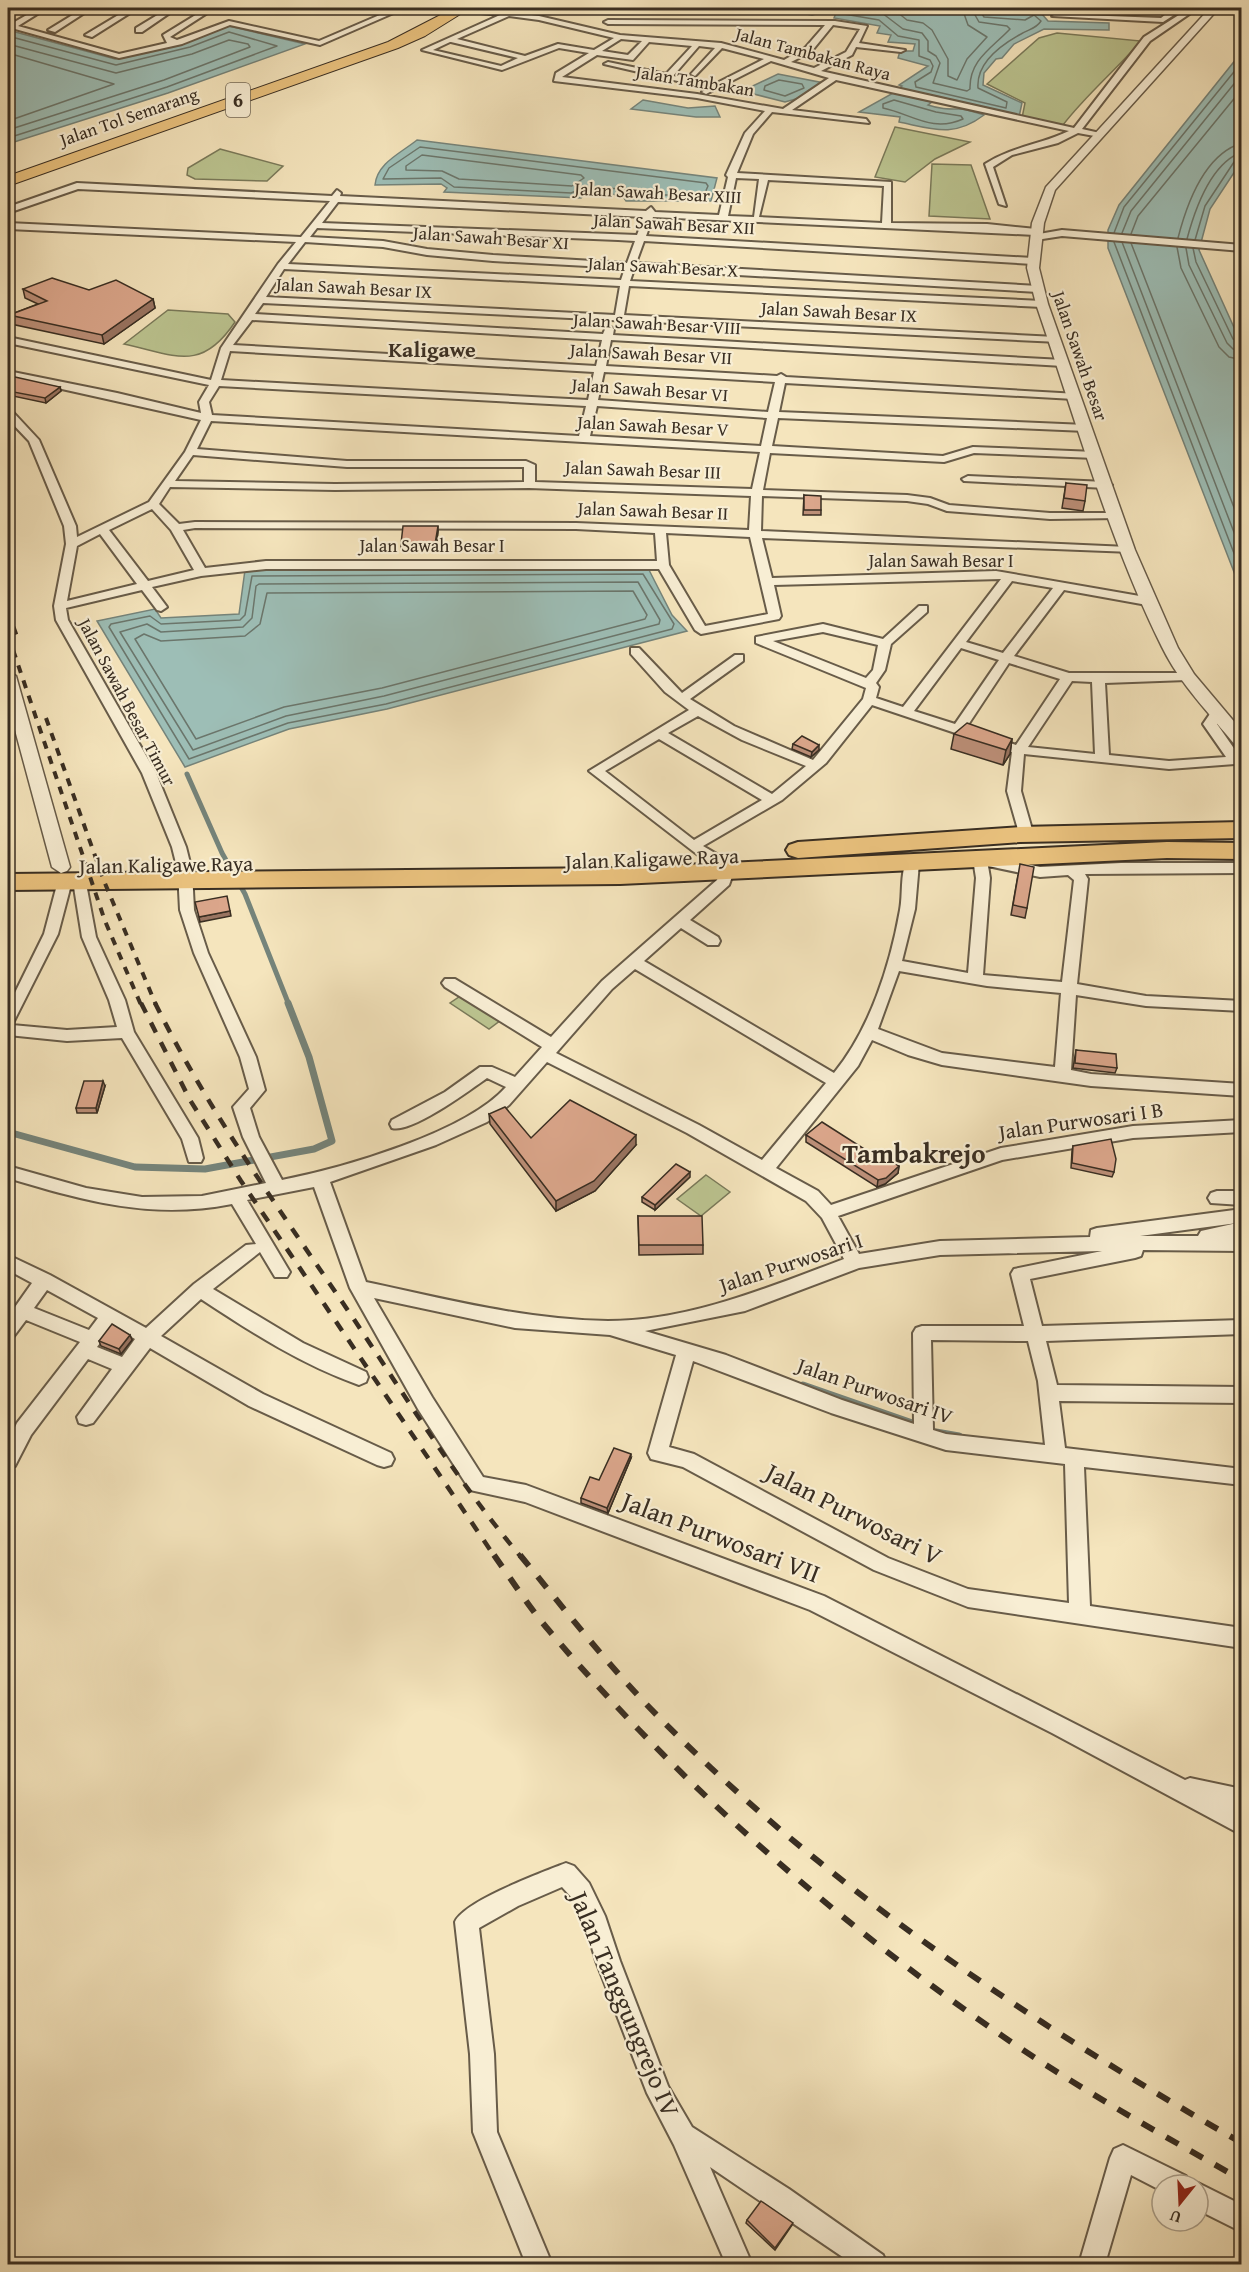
<svg xmlns="http://www.w3.org/2000/svg" width="1249" height="2272" viewBox="0 0 1249 2272" font-family="'Gentium Book Plus',serif">
	<rect width="100%" height="100%" fill="#f5e5bd"/>
	<filter id="stains"><feTurbulence type="fractalNoise" baseFrequency=".00333" numOctaves="4"/><feColorMatrix values="0 0 0 0 .2 0 0 0 0 .09 0 0 0 0 .02 0 0 0 .5 -.17"/></filter>
	<radialGradient id="worn" r=".72"><stop offset=".6" stop-color="#630" stop-opacity="0"/><stop offset="1" stop-color="#630" stop-opacity=".3"/></radialGradient>
	<!-- green -->
	<path fill="#bcc591" stroke="#7a7a5a" stroke-width="1.5" d="M1057,33L1141,41C1116,70 1086,95 1063,125L1022,118L1025,103L987,84L1039,38Z
		M895,127L970,142L935,159L905,182L875,177Z
		M220,149L283,166L267,181L195,179L187,175L188,168Z
		M932,164L971,165L990,219L929,216Z
		M168,310L228,314L235,322C201,373 175,355 124,344Z
		M462,995L501,1020L489,1029L450,1003Z
		M706,1175L730,1192L701,1216L677,1199Z"/>
	<!-- water -->
	<path fill="#9dbeb6" stroke="#75847b" stroke-width="1.5" d="M800,8H985L983,10L986,11L1025,14L1029,9H1042L1041,13L1048,21L1109,23V30L1044,29L1014,44L1002,58L996,59L984,73L983,85L1022,103L1019,117L898,89L902,86L899,85L928,66L898,58L900,51H913L915,44L888,42L891,35L877,33L880,26L834,18L836,13C825,4 821,14 812,15L801,13Z
		M229,26L305,44L168,93L8,144V30L115,59L188,41Z
		M1241,53V162L1210,209L1199,250L1241,343V590L1108,248V230L1119,205Z
		M778,74L824,83L803,97L785,102L742,91Z
		M893,93L932,102L928,105C940,109 947,109 959,109C967,109 977,113 984,115C954,138 933,129 899,122L900,117L859,112Z
		M643,100L688,108L715,106L720,117H696L631,109Z
		M417,140L717,178L711,201H626L622,195L586,193L581,198L444,192L447,188L441,184L375,185C377,163 401,153 417,140Z
		M648,568L672,615L687,631L387,709L289,729L185,767L97,621L155,609L161,618L239,614L245,570Z"/>
	<g fill="none" stroke-linecap="round" stroke-linejoin="round">
		<!-- shore -->
		<path stroke="#6b766c" stroke-width="1.5" d="M839,8L844,14L879,20L898,36L919,40V56L930,60L933,66L931,72L915,82L916,87L1006,108L1007,102L978,88C976,63 1001,45 1021,34C1029,29 1036,29 1041,21L1034,15L1025,20L984,17L978,8
			M852,8L882,13L903,29L922,33L928,41V51L936,56L940,63L933,83L967,91L970,89C969,60 992,48 1010,29L1007,26L979,22L971,8
			M892,8L907,20L923,23L932,30L948,59V76L957,80L967,59L987,37L968,25L962,8
			M8,36L116,65L190,47L229,32L277,46L167,87L8,138
			M8,44L116,73L192,54L229,40L248,44L250,47L164,80L8,130
			M8,53L114,84L8,121
			M779,80L802,84L804,88L785,96L764,90L765,86Z
			M894,100L936,112L961,116L963,119C932,133 912,114 883,108V104Z
			M420,147L706,183L708,186L704,195H636L623,189L586,187L571,193L454,187L441,178L383,179L389,168Z
			M422,155L581,175L584,178L572,186L459,179L442,171L406,170V166Z
			M1114,233L1124,207L1242,62
			M1122,233L1131,211L1242,74
			M1131,234L1138,216L1242,89
			M1178,238C1187,203 1205,154 1242,143
			M1187,239C1195,209 1211,163 1242,152
			M1195,240L1205,206L1234,162L1242,160
			M1114,242L1242,574
			M1122,242L1242,553
			M1131,243L1242,528
			M1177,247L1181,268L1219,347L1229,357L1242,360
			M1186,248L1189,265L1227,343L1233,349L1242,351
			M1193,248L1196,262L1233,339L1242,343
			M643,574L674,624L672,629L386,704L288,723L189,759L109,627L111,624L150,616L161,624L240,620L245,615L252,576Z
			M638,582L660,620L659,624L384,696L286,716L193,750L120,632L147,624L161,632L243,627L252,618L256,586L259,584Z
			M633,591L647,615L645,619L382,688L284,707L196,739L135,639L144,634L161,641L245,636L260,624L267,593Z"/>
		<!-- stream-far1 -->
		<path stroke="#75847b" stroke-width="5" d="M187,774L222,853L245,894L289,1005"/>
		<!-- stream -->
		<path stroke="#75847b" stroke-width="7" d="M8,1132L135,1167L205,1169L314,1149L332,1141L309,1057L288,1003
			M803,1385L921,1426
			M936,1432L959,1436"/>
		<!-- minor-tunnel -->
		<path stroke="#cfc09e" stroke-width="8" stroke-dasharray="8 4" stroke-linecap="butt" d="M447,8L484,11"/>
		<defs>
			<path id="minor" d="M39,8H47L18,26L119,54L167,43L163,35L207,8H215L170,37L177,40L229,21L319,41L396,8H405L320,45L230,25L182,44L119,58L8,27V23L11,24Z
				M84,8H92L55,32L48,30Z
				M130,8H138L92,37L85,35Z
				M169,8H177L142,32H136V28Z
				M583,8H596L607,11L603,13Z
				M1190,8H1198L1150,41L1082,129L1100,133V137L1078,133L1058,143L1012,155L993,167L1006,206L999,204L985,164C1014,146 1039,145 1069,131L836,80L792,110L866,119L869,123L772,112L753,134L737,173L891,182V223L987,224L1036,229L1039,230V234L1062,230L1242,245V251L1062,236L1036,240L1031,237L1035,235L653,217L646,236L1033,258L1038,261L1033,264L644,241L636,263L1038,286L1043,289L1038,292L634,269L630,281L1042,301L1047,304L1042,307L629,286L624,315L1056,337L1059,338V342L263,303L255,314L603,334L606,327L609,326L614,329L613,335L1063,360L1068,363L1063,366L611,340L606,366L777,376L781,374L786,377L1078,394V398L1074,399L785,383L779,412L1086,425L1091,428L1086,431L778,418L772,446L943,456L973,447L1095,452L1100,455L1095,458L974,453L944,462L770,453L763,490L907,495L930,498L949,505L1050,513H1116L1120,514V518L1050,519L947,511L928,504L907,501L762,496L761,531L1128,547L1134,550L1132,552L762,538L772,578L996,571L1151,598V604L1147,605L1064,590L1014,656L1069,673H1191L1193,676L1187,680L1105,683L1109,755L1169,761L1226,757L1203,724L1212,711L1217,710L1223,714L1217,724L1242,760L1235,764L1169,769L1024,754L1021,791L1033,833L1026,837L1019,833L1007,791L1012,752L872,705L826,763L782,800L703,846L720,856L734,871L729,885L690,920L718,937L720,941L718,945H708L681,928L644,961L834,1073C870,1029 890,966 900,910C903,895 900,874 907,860H917L919,863L915,909L902,961L968,973L976,878L973,859L975,856L980,854L1040,867L1121,863H1242V873L1085,874L1088,879L1077,984L1146,996L1242,1001V1011L1146,1006L1076,995L1071,1070L1091,1074L1242,1084V1096L1091,1086L942,1065L908,1055L872,1040L858,1066L776,1168L818,1191L831,1205L1001,1148L1133,1126L1242,1120V1132L1133,1138L1002,1160L838,1216L859,1254L940,1241L1090,1237L1091,1230L1097,1228L1242,1209V1236L1236,1237H1242V1251L1143,1250L1141,1256L1135,1258L1030,1279L1042,1326L1242,1320V1334L1046,1341L1057,1385L1242,1387V1403L1059,1401L1065,1448L1242,1469V1485L1084,1467L1090,1606L1242,1628V1648L968,1607L874,1570L683,1467L651,1459L648,1453L676,1355L610,1335L515,1328L374,1298L432,1397L483,1477L526,1485L824,1596L1185,1780L1190,1778L1242,1789V1835L1052,1733L810,1610L525,1502L470,1490L418,1409L350,1288L314,1187L247,1200L287,1267L290,1272L287,1277H275L260,1252L213,1289L303,1343L366,1372L368,1377L366,1382L359,1385C302,1365 251,1332 201,1299L161,1336L263,1394L391,1453L394,1459L391,1465L384,1467L377,1465L249,1406L150,1348L93,1423L86,1425L79,1423L77,1417L112,1369L88,1359L31,1435L15,1466L8,1468V1442L17,1423L80,1342L26,1320L14,1336L8,1338V1317L32,1283L8,1270V1255L50,1275L146,1328L194,1284L246,1245L256,1244L232,1204C151,1220 85,1201 8,1178V1166L86,1188L142,1197L202,1196L266,1183L243,1137L233,1107L249,1089L240,1057L194,953L180,910L178,871L172,847L142,773L56,620L54,606L66,544L64,526L29,441L8,419V410L12,411L39,440L76,526L77,537L149,502L185,452L201,420L8,377V371L117,393L201,413L199,402L209,385L8,343V337L211,380L221,348L278,264L296,242L8,229V223L301,237L330,201L78,189L8,213V207L77,183L332,196L337,190L341,193L340,196L646,211L651,207L655,212L719,215L728,177L726,175L745,133L765,111L697,98L554,81L556,73L589,53L559,48L502,70L422,50L500,15L481,13L484,9L539,16L620,35L721,43L784,60L805,48L825,25L608,24L604,22L608,20L835,21L867,26L859,43L905,50L901,52L856,47L852,55L821,71L1074,128L1144,37ZM509,16L539,20L614,38L594,50L558,44L525,56L457,39ZM833,25L860,29L846,52L814,68L791,62L811,52ZM621,39L642,41L628,55L602,51ZM450,42H451L518,58L501,66L433,50ZM649,42L692,46L666,74L608,62L604,64L708,88L702,92L706,94L771,61L829,78L783,109L697,94L562,77L597,55L633,60ZM699,46L715,48L691,74L695,76L722,48L764,59L715,84L673,76ZM736,178L759,179L754,217L728,216ZM768,180L884,186L882,223L759,217ZM338,202H339L644,217L637,235L322,223ZM317,228L618,240L635,241L627,263L493,255L427,249L383,241L310,237ZM305,242L383,247L427,255L493,261L625,268L621,280L288,264ZM284,269L620,286L615,315L266,297ZM252,320L602,340L596,366L233,345ZM230,351L594,372L588,400L221,380ZM604,372L775,382L768,412L598,400ZM219,386L586,406L579,436L212,415L209,402ZM597,406L767,418L761,446L590,436ZM211,421L760,452L752,489L535,482V465L526,461H347L197,449ZM193,455L347,467H524V482L335,484L175,481ZM170,487L335,490L529,488L751,496L749,530L576,523L195,522L179,524L159,504ZM152,509L171,530L194,570L148,581L109,530ZM195,528L576,529L655,533L657,561H266L205,568L183,530ZM666,533L750,537L768,614L705,626L669,565ZM100,534L137,584L67,601L77,546ZM266,569H659L695,630L701,634L779,619L781,616L774,585L1001,579L903,707L876,698L879,687L876,683L885,670L891,644L927,612V606H919L883,639L823,624L756,637V643L866,688L863,699L813,760L734,726L690,699L743,661V655H735L682,693L639,648H631V654L665,692L689,710L589,771L720,872L717,880L602,981L551,1037L455,979H445L442,983L445,987L542,1047L515,1077L492,1067H480L445,1092L392,1120L390,1124L392,1128C411,1134 470,1090 487,1078L506,1087C465,1133 343,1168 282,1180L259,1137L250,1108L265,1090L256,1057L208,953L194,910L192,871L186,847L156,773L68,620L66,608L142,590L157,610L161,611L167,607L152,587L201,576ZM1012,581L1053,588L1003,653L966,642ZM823,632L878,645L873,670L866,678L773,641ZM961,648L999,660L955,724L914,711ZM1009,663L1060,679L1016,745L966,728ZM1072,681L1092,682L1095,754L1028,747ZM698,716L742,740L806,766L772,794L668,733ZM659,739L762,800L694,840L605,771ZM988,866L1040,877L1068,875L1074,880L1062,982L983,975L990,878ZM635,969L826,1083L762,1160L699,1125L556,1053L612,989ZM899,971L987,986L1061,993L1055,1067L942,1053L878,1029ZM547,1062L687,1133L806,1201L822,1218L844,1259C769,1287 690,1321 608,1321C526,1320 446,1299 366,1282L330,1182L436,1145L487,1122L509,1105ZM1237,1223L1201,1231L1198,1236H1140ZM1102,1251L1014,1269L1011,1274L1024,1326H922L916,1328L913,1333L914,1424L842,1400L726,1355L645,1331L745,1311L859,1268L940,1255ZM47,1290L98,1318L89,1330L34,1308ZM113,1326L135,1339L122,1357L97,1347ZM931,1340L1028,1341L1038,1381L1045,1445L946,1434L933,1430ZM693,1361L831,1413L946,1450L1065,1464L1069,1603L968,1589L888,1558L694,1454L669,1447Z
				M1170,11L1177,13L1163,22L1052,16L1056,14L1161,18Z
				M968,476L1106,482L1112,485L1106,488L964,481L962,479Z
				M65,876L72,881L58,934L12,1025L67,1030L117,1027L109,1000L82,937L73,881L75,878H85L96,937L125,1000L134,1032L198,1138L203,1158L201,1162H189L182,1139L122,1038L67,1041L8,1035V1007L44,934L58,881Z
				M1217,1191H1242V1205L1211,1203L1208,1198L1211,1193Z
				M566,1863L574,1866L589,1883L605,1916L620,1961L668,2086L692,2127L789,2189L883,2255L887,2264H853L710,2167L752,2264H726L674,2145L647,2093L596,1961L586,1927L573,1899L562,1887L518,1906L479,1928L494,2054L497,2132L552,2264H526L473,2132L470,2054L455,1922C464,1901 543,1872 566,1863Z
				M1123,2145L1186,2176L1190,2185H1162V2191L1131,2175L1105,2264H1079L1110,2158L1114,2149Z
				M1198,2183L1242,2205V2232L1198,2210V2185H1194Z"/>
			<path id="tertiary" d="M1210,8H1219L1055,190L1044,223L1039,268L1048,304L1135,550L1178,648L1194,674L1242,731V747L1236,746C1210,714 1180,684 1162,647C1109,541 1075,417 1036,304L1027,268L1032,223L1046,187Z
				M8,671L16,676L70,867L67,871L61,873L52,867L8,704Z"/>
			<path id="trunk" d="M1242,822V838L1020,842L798,858L789,855L786,850L789,845L798,842L1020,827Z
				M1167,842L1242,843V859L1167,858L620,884L8,890V874L620,868Z"/>
			<path id="motorway" d="M454,8H470L425,36L398,48L8,186V176L388,42Z"/>
		</defs>
		<!-- minor casing -->
		<use href="#minor" stroke="#685c49" stroke-width="4"/>
		<!-- tertiary casing -->
		<use href="#tertiary" stroke="#685c49" stroke-width="3"/>
		<!-- trunk casing -->
		<use href="#trunk" stroke="#392e22" stroke-width="4"/>
		<!-- motorway casing -->
		<use href="#motorway" stroke="#392e22" stroke-width="2"/>
		<!-- minor -->
		<use href="#minor" fill="#f8eed4" fill-rule="evenodd"/>
		<!-- tertiary -->
		<use href="#tertiary" fill="#f8eed4" fill-rule="evenodd"/>
		<!-- trunk -->
		<use href="#trunk" fill="#eac27e" fill-rule="evenodd"/>
		<!-- motorway -->
		<use href="#motorway" fill="#eac27e" fill-rule="evenodd"/>
		<!-- rail-far2 -->
		<path stroke="#392e22" stroke-width="4" stroke-dasharray="8 8" stroke-linecap="butt" d="M8,612L19,642
			M8,635L105,921L141,1005
			M46,718L104,881L156,1005"/>
		<!-- rail-far1 -->
		<path stroke="#392e22" stroke-width="4.5" stroke-dasharray="11 11" stroke-linecap="butt" d="M141,1003L190,1100L241,1181L495,1557
			M155,1003C210,1114 282,1213 351,1315C406,1397 457,1481 521,1557"/>
		<!-- rail -->
		<path stroke="#392e22" stroke-width="6" stroke-dasharray="14 14" stroke-linecap="butt" d="M494,1555C511,1579 527,1604 546,1627C682,1788 843,1928 1017,2046C1090,2095 1166,2137 1242,2180
			M520,1555C562,1606 602,1658 648,1706C820,1884 1028,2021 1242,2143"/>
	</g>
	<!-- wall -->
	<path fill="#bc8f78" stroke="#392e22" stroke-width="1.5" d="M23,289L89,290L153,299L155,308L104,344L11,324L9,315L38,304L25,298Z
		M8,383L60,387L61,391L46,403L8,395Z
		M1066,483L1085,501L1083,511L1062,508Z
		M804,495L821,510V515H803Z
		M438,531L436,549H401V544Z
		M954,734L1012,739L1010,754L1003,765L951,749Z
		M793,744L819,750L811,757L792,749Z
		M1018,875L1027,908L1025,918L1011,915Z
		M1076,1050L1117,1068L1115,1073L1073,1068Z
		M105,1086L97,1113H77L76,1108Z
		M489,1114L531,1138L636,1145L595,1191L556,1211L490,1124Z
		M806,1135L872,1154L899,1166L898,1173L885,1184L877,1187L806,1142Z
		M1073,1146L1114,1172L1112,1177L1071,1168L1072,1151Z
		M690,1177L655,1210L642,1202V1197Z
		M638,1216L703,1245V1254L639,1255Z
		M130,1335L132,1340L121,1354L101,1346L99,1341Z
		M631,1458L608,1513L581,1503V1498L599,1480Z
		M747,2220L792,2225L775,2250L746,2223Z"/>
	<!-- shaded-wall -->
	<path fill="#997461" stroke="#392e22" stroke-width="1.5" d="M8,257L10,266L8,271Z
		M153,299L155,308L104,344L102,335Z
		M60,387L61,391L46,403L45,398Z
		M438,526V531L436,549L435,544Z
		M1012,739L1010,754L1003,765L1006,750Z
		M819,745V750L811,757L812,752Z
		M230,911L231,916L200,922L199,917Z
		M103,1081L105,1086L97,1113L96,1108Z
		M636,1135V1145L595,1191L556,1211V1201Z
		M899,1166L898,1173L885,1184L877,1187L878,1180Z
		M690,1172V1177L655,1210V1205Z
		M130,1335L132,1340L121,1354L119,1349Z
		M631,1454V1458L608,1513L607,1508Z"/>
	<!-- building -->
	<path fill="#dba68b" stroke="#392e22" stroke-width="1.5" d="M52,278L89,290L116,280L153,299L102,335L9,315L47,301L23,289Z
		M15,377L60,387L45,398L8,391V383Z
		M1066,483L1087,485L1085,501L1064,498Z
		M804,495L821,496V510H804Z
		M403,526H438L435,544H401Z
		M967,723L1012,739L1006,750L954,734Z
		M802,736L819,745L812,752L793,744Z
		M1020,864L1034,867L1027,908L1013,905Z
		M227,896L230,911L199,917L195,902Z
		M1076,1050L1116,1054L1117,1068L1075,1063Z
		M84,1081H103L96,1108H76Z
		M570,1100L636,1135L594,1181L556,1201L489,1114L505,1107L531,1138Z
		M822,1122L872,1154L875,1151L899,1166L886,1178L878,1180L806,1135Z
		M1111,1139L1116,1159L1114,1172L1072,1163L1073,1146Z
		M676,1164L690,1172L655,1205L642,1197Z
		M638,1216H702L703,1245H639Z
		M112,1324L130,1335L119,1349L99,1341Z
		M614,1448L631,1454L607,1508L581,1498L590,1477L599,1480Z
		M761,2201L793,2223L775,2248L747,2220Z"/>
	<g text-anchor="middle" stroke-width="4.5" stroke-linejoin="round" paint-order="stroke">
		<!-- far-street labels -->
		<g font-size="18" fill="#392e22" stroke="#f8eed4">
			<text transform="translate(813 54) rotate(15)" y="6">Jalan Tambakan Raya</text>
			<text transform="translate(695 81) rotate(9)" y="6">Jalan Tambakan</text>
			<text transform="translate(129 117) rotate(-19)" y="6">Jalan Tol Semarang</text>
			<text transform="translate(658 193) rotate(3)" y="6">Jalan Sawah Besar XIII</text>
			<text transform="translate(674 224) rotate(3)" y="6">Jalan Sawah Besar XII</text>
			<text transform="translate(491 238) rotate(4)" y="6">Jalan Sawah Besar XI</text>
			<text transform="translate(663 267) rotate(3)" y="6">Jalan Sawah Besar X</text>
			<text transform="translate(354 288) rotate(3)" y="6">Jalan Sawah Besar IX</text>
			<text transform="translate(839 312) rotate(3)" y="6">Jalan Sawah Besar IX</text>
			<text transform="translate(657 324) rotate(3)" y="6">Jalan Sawah Besar VIII</text>
			<text transform="translate(651 354) rotate(3)" y="6">Jalan Sawah Besar VII</text>
			<text transform="translate(1080 356) rotate(71)" y="6">Jalan Sawah Besar</text>
			<text transform="translate(650 390) rotate(4)" y="6">Jalan Sawah Besar VI</text>
			<text transform="translate(653 426) rotate(3)" y="6">Jalan Sawah Besar V</text>
			<text transform="translate(643 470) rotate(2)" y="6">Jalan Sawah Besar III</text>
			<text transform="translate(653 511) rotate(2)" y="6">Jalan Sawah Besar II</text>
			<text x="432" y="552">Jalan Sawah Besar I</text>
			<text x="941" y="567">Jalan Sawah Besar I</text>
			<text transform="translate(127 702) rotate(62)" y="6">Jalan Sawah Besar Timur</text>
		</g>
		<!-- shield labels -->
		<rect fill="#f8eed4" stroke="#726857" stroke-width="1.5" x="226" y="83" width="24" height="34" rx="4.5"/>
		<g font-size="20" font-weight="bold" fill="#392e22">
			<text x="238" y="107">6</text>
		</g>
		<!-- street labels -->
		<g font-size="21" fill="#392e22" stroke="#f8eed4">
			<text transform="translate(652 859) rotate(-2)" y="7">Jalan Kaligawe Raya</text>
			<text transform="translate(166 865) rotate(-1)" y="7">Jalan Kaligawe Raya</text>
			<text transform="translate(1081 1121) rotate(-8)" y="7">Jalan Purwosari I B</text>
			<text transform="translate(791 1263) rotate(-18)" y="7">Jalan Purwosari I</text>
			<text transform="translate(875 1391) rotate(19)" y="7">Jalan Purwosari IV</text>
		</g>
		<!-- far-district labels -->
		<g font-size="22" font-weight="bold" fill="#392e22" stroke="#f8eed4">
			<text x="432" y="357">Kaligawe</text>
		</g>
		<!-- near-street labels -->
		<g font-size="26" fill="#392e22" stroke="#f8eed4">
			<text transform="translate(854 1514) rotate(27)" y="9">Jalan Purwosari V</text>
			<text transform="translate(721 1537) rotate(21)" y="9">Jalan Purwosari VII</text>
			<text transform="translate(625 2004) rotate(67)" y="9">Jalan Tanggungrejo IV</text>
		</g>
		<!-- district labels -->
		<g font-size="27" font-weight="bold" fill="#392e22" stroke="#f8eed4">
			<text x="914" y="1163">Tambakrejo</text>
		</g>
	</g>
	<!-- margin -->
	<rect width="1249" height="2272" fill="none" stroke="#f5e5bd" stroke-width="30"/>
	<rect x="9" y="9" width="1231" height="2254" fill="none" stroke="#392e22" stroke-width="3"/>
	<rect x="15" y="15" width="1219" height="2242" fill="none" stroke="#392e22" stroke-width="1.5"/>
	<!-- north arrow -->
	<g transform="translate(1180 2203) rotate(198)"><circle r="28" fill="#f8eed4" stroke="#aca18d" stroke-width="1.5"/>
	<path d="M0-4.5L10 22L0 15L-10 22Z" fill="#8f2418"/>
	<text y="-9" font-size="16" font-weight="bold" text-anchor="middle" fill="#392e22">U</text>
	</g>
	<rect width="100%" height="100%" filter="url(#stains)"/>
	<rect width="100%" height="100%" fill="url(#worn)"/>
</svg>
